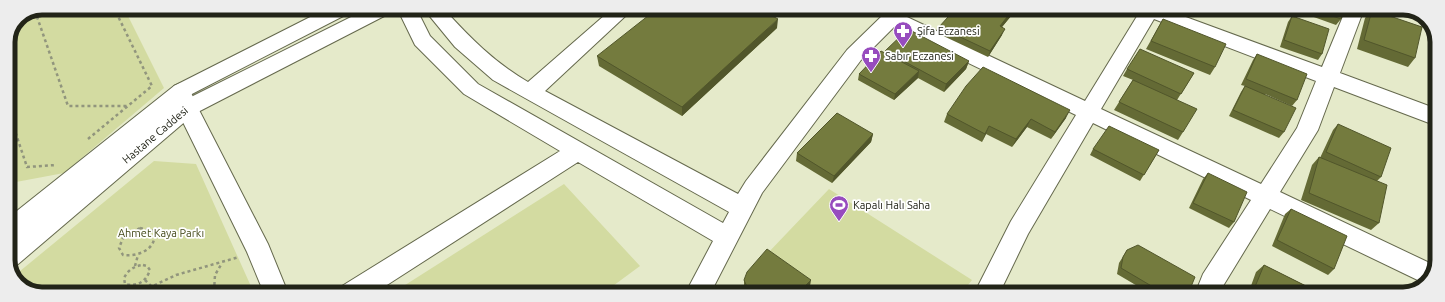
<svg xmlns="http://www.w3.org/2000/svg" width="1445" height="302" viewBox="0 0 1445 302" font-family="Ubuntu,sans-serif">
	<rect width="100%" height="100%" fill="#e5eaca"/>
	<!-- green -->
	<path fill="#d3dba1" d="M42,8H124L164,88L64,173L16,182L8,157V42L18,18Z
		M154,161L196,164L254,293H36L17,283L14,276Z
		M564,184L640,266L602,294H391Z
		M829,189L972,280L961,294H821L766,255Z"/>
	<g fill="none" stroke-linecap="round" stroke-linejoin="round">
		<defs>
			<path id="minor" d="M397,8H416L430,36L478,84L723,223L729,212L493,80L455,47L423,8H443C469,37 495,63 528,82L613,8H634L545,91L738,194L746,181L847,50L885,13L893,8H912L913,10L907,17L1085,101L1139,13L1135,8L1164,9L1322,67L1346,9H1364L1340,73L1437,109V126L1334,87L1318,130L1280,192L1436,266L1426,284L1270,209L1223,286L1221,294H1195L1203,274L1251,200L1093,123L1028,234L999,294H974L1011,221L1076,115L894,27L861,60L762,193L710,294H685L713,241L578,162L373,294H339L342,286L560,151L464,94L415,45ZM1154,19L1316,81L1297,128L1261,184L1101,109Z
				M181,83L188,86L198,108L268,244L288,293H264L247,252L176,108L171,91L174,86Z"/>
			<path id="major" d="M328,8H353L351,12L188,96L183,101L369,8H394L392,12L194,114L17,265L10,268L8,264V243L11,241L8,242V218L174,86Z"/>
		</defs>
		<!-- minor casing -->
		<use href="#minor" stroke="#65694d" stroke-width="2"/>
		<!-- major casing -->
		<use href="#major" stroke="#65694d" stroke-width="2"/>
		<!-- path -->
		<path stroke="#91957d" stroke-width="2.5" stroke-dasharray="3 3" stroke-linecap="butt" d="M35,11L68,106H127
			M8,110L27,167L56,165
			M88,139L152,86L114,8
			M140,228L154,231C158,249 138,257 123,255L119,248L123,238Z
			M143,265L147,266L150,270C146,282 137,287 125,284L124,278C128,270 134,266 143,265Z
			M135,266L138,255
			M145,280L152,287
			M214,291L215,275L222,263
			M132,293L136,285
			M138,293L176,275L239,257
			M210,293L221,290L233,293"/>
		<!-- minor -->
		<use href="#minor" fill="#fff" fill-rule="evenodd"/>
		<!-- major -->
		<use href="#major" fill="#fff" fill-rule="evenodd"/>
	</g>
	<!-- wall -->
	<path fill="#646a35" d="M1298,9H1344L1341,19L1336,25L1297,11Z
		M1016,10L1002,27V35L988,57L937,33L939,27Z
		M1372,10L1415,58L1408,67L1357,49L1365,18Z
		M1292,16L1322,54L1318,60L1280,47L1288,22Z
		M1163,19L1215,67L1210,75L1146,49Z
		M777,28L682,116L599,66L597,56Z
		M885,51L969,61L966,69L944,92L918,78L894,100L858,80L859,74L885,53Z
		M1257,54L1297,100L1292,106L1265,94L1284,132L1279,138L1229,116L1241,92L1245,86L1241,85L1253,60Z
		M1127,69L1194,73L1177,100L1183,132L1178,140L1114,110L1133,80L1123,76Z
		M947,114L1066,118L1051,139L1027,127L1012,147L986,134L982,142L944,122Z
		M1338,124L1381,177L1377,181L1379,223L1371,230L1301,200L1312,165L1319,157L1320,158L1333,130Z
		M873,134L871,142L832,183L796,161L797,153Z
		M1437,140V164L1429,161Z
		M1093,149L1159,150L1140,181L1090,155Z
		M1208,173L1234,222L1229,228L1189,208L1203,179Z
		M1291,209L1334,269L1328,275L1272,246L1285,214Z
		M1127,250L1188,294H1151L1117,274L1119,263Z
		M1264,265L1322,294H1248L1256,272Z
		M744,280L810,286L802,294H748L744,286Z"/>
	<!-- shaded-wall -->
	<path fill="#51562b" d="M1014,8H1016V10L997,33L1000,26Z
		M778,19L777,28L682,116V107Z
		M1005,29L1002,35L988,57L990,51Z
		M969,61L966,69L944,92L946,84Z
		M919,71L918,78L894,100L895,94Z
		M1070,110L1066,118L1051,139L1055,132Z
		M1031,119L1027,127L1012,147L1016,139Z
		M989,126L986,134L982,142L985,134Z
		M873,134L871,142L832,183L834,176Z
		M811,280L810,286L802,294H797Z"/>
	<!-- building -->
	<path fill="#747b3e" stroke="#51562b" d="M658,8H757L778,19L682,107L597,56Z
		M956,8H1014L1000,26L1005,29L990,51L939,27Z
		M1312,9H1344L1341,19Z
		M1372,10L1422,27L1415,58L1364,40Z
		M1292,16L1329,29L1322,54L1284,40Z
		M1163,19L1226,44L1215,67L1151,41Z
		M908,29L969,61L946,84L885,51Z
		M1140,49L1194,73L1181,94L1127,69Z
		M881,51L919,71L895,94L859,74Z
		M1257,54L1307,74L1297,100L1246,79Z
		M983,67L1070,110L1055,132L1031,119L1016,139L989,126L985,134L947,114L966,86Z
		M1133,80L1197,109L1183,132L1119,102Z
		M1245,86L1296,108L1284,132L1233,110Z
		M837,113L873,134L834,176L797,153Z
		M1338,124L1391,148L1381,177L1326,152Z
		M1109,126L1159,150L1144,175L1093,149Z
		M1319,157L1387,185L1379,223L1309,193Z
		M1208,173L1247,192L1234,222L1193,203Z
		M1291,209L1347,236L1334,269L1277,240Z
		M1138,245L1195,277L1188,294H1165L1121,268L1123,257L1127,250Z
		M767,249L811,280L797,294H756L748,289L744,280L747,272Z
		M1264,265L1322,294H1252Z
		M1127,287L1139,294H1124Z"/>
	<!-- icons -->
	<defs>
		<symbol id="pharmacy-pin" viewBox="-11 -11 22 30"><path d="M0 17L-7.5 6A9.5 9.5 0 1 1 7.5 6Z" fill="#974cbe" stroke="#fff"/><path d="M-2-6h4v4h4v4h-4v4h-4v-4h-4v-4h4Z" fill="#fff"/></symbol>
		<symbol id="stadium-pin" viewBox="-11 -11 22 30"><path d="M0 17L-7.5 6A9.5 9.5 0 1 1 7.5 6Z" fill="#974cbe" stroke="#fff"/><path d="M0-5a6.5 5 0 1 0 0 10a6.5 5 0 1 0 0-10ZM-3.5-1.8h7v3.6h-7Z" fill="#fff"/></symbol>
	</defs>
	<g fill-rule="evenodd">
		<use href="#pharmacy-pin" x="892" y="20" width="22" height="30"/>
		<use href="#pharmacy-pin" x="860" y="45" width="22" height="30"/>
		<use href="#stadium-pin" x="828" y="194" width="22" height="30"/>
	</g>
	<g text-anchor="middle" stroke-width="3.5" stroke-linejoin="round" paint-order="stroke">
		<!-- poi labels -->
		<g font-size="11" fill="#222418" stroke="#fff" text-anchor="start">
			<text x="917" y="35">Şifa Eczanesi</text>
			<text x="885" y="60">Sabır Eczanesi</text>
			<text x="853" y="209">Kapalı Halı Saha</text>
		</g>
		<!-- street labels -->
		<g font-size="11" fill="#222418" stroke="#fff">
			<text transform="translate(155 135) rotate(-40)" y="4">Hastane Caddesi</text>
		</g>
		<!-- park labels -->
		<g font-size="11" fill="#454a1b" stroke="#fff">
			<text x="161" y="237">Ahmet Kaya Parkı</text>
		</g>
	</g>
	<!-- crop -->
	<path d="M0 0H1445V302H0ZM42 15H1403A27 27 0 0 1 1430 42V260A27 27 0 0 1 1403 287H42A27 27 0 0 1 15 260V42A27 27 0 0 1 42 15Z" fill="#ededed" fill-rule="evenodd"/>
	<path fill="none" stroke="#222418" stroke-width="5" d="M42 15H1403A27 27 0 0 1 1430 42V260A27 27 0 0 1 1403 287H42A27 27 0 0 1 15 260V42A27 27 0 0 1 42 15Z"/>
</svg>
